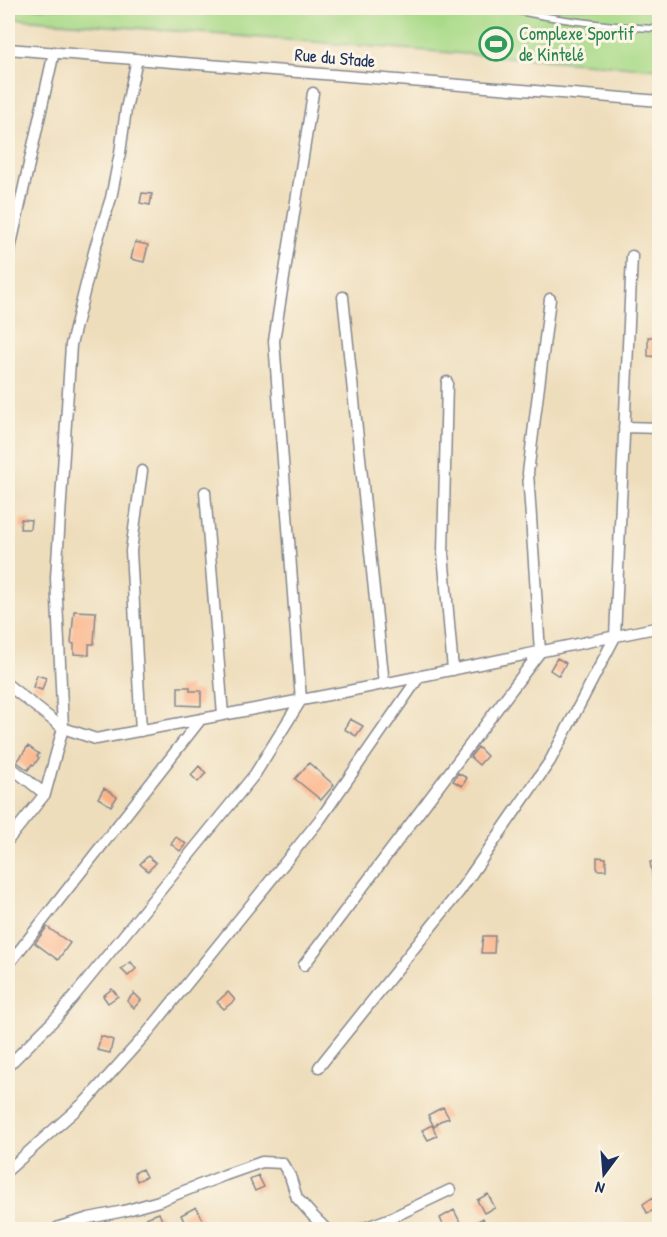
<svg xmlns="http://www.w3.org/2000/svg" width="667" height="1237" viewBox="0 0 667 1237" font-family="'Patrick Hand',sans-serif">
	<rect width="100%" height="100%" fill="#fcf5e5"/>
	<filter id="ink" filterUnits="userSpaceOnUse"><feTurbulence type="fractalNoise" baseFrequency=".0167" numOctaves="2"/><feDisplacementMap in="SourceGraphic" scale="12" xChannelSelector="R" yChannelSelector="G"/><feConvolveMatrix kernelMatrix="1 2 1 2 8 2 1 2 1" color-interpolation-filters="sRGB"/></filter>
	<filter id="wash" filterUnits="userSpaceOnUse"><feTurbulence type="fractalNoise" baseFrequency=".008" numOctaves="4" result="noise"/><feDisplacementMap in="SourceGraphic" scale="24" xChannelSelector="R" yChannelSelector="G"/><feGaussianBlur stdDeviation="1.35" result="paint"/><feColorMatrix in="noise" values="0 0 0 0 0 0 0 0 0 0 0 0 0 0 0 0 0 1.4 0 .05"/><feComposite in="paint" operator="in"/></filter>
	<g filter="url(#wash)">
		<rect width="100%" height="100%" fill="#edb"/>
		<!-- green -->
		<path fill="#a9da88" stroke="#628473" stroke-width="1.5" d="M8,8H659V69L8,18Z"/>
		<g id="blocks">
			<!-- building -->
			<path fill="#fbb186" d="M142,193L152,194L150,205L140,203Z
				M135,242L148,245L144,262L131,259Z
				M648,337H660V357L648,356Z
				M21,519L31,520L30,529H20Z
				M74,611L96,612L94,644H89V655L74,654V644L71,643Z
				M557,658L566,663L559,676L550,670Z
				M37,675L46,678L42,690L33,687Z
				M178,687H190V691H201V706L178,705Z
				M350,719L363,726L356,736L344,729Z
				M28,746L39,754L37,756L39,758L34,765L32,764L28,770L17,762Z
				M478,747L487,756L479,765L470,757Z
				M309,763L334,785L321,800L295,779Z
				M199,766L206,773L198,782L191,775Z
				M458,773L467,778L462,786L453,781Z
				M104,788L117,797L111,806L98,798Z
				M176,837L186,844L180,851L171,844Z
				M148,856L156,863L148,871L140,864Z
				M597,857L606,858V870H597Z
				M660,860V889L655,890L650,862Z
				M47,927L70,943L58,960L35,943Z
				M483,936H495L494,953H481Z
				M131,962L136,969L128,976L121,969Z
				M112,989L118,996L108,1003L103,996Z
				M228,992L235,1000L224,1009L217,1002Z
				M134,993L141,1000L134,1008L127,1001Z
				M101,1036L113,1040L110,1053L97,1050Z
				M443,1107L449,1118L440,1121L434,1127L428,1115Z
				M432,1125L437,1136L428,1140L422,1130Z
				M142,1169L146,1177L137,1181L134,1173Z
				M258,1175L264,1187L255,1191L250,1180Z
				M488,1194L495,1208L484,1213L477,1200Z
				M652,1198L657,1209L647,1213L643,1204Z
				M196,1207L206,1225L195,1230H188L181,1215Z
				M454,1210L460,1222L445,1229L440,1218Z
				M159,1213L166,1230H150L146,1218Z
				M483,1218L488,1230H462Z"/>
		</g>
	</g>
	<g filter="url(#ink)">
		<use href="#blocks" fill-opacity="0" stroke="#84868c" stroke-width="1.5"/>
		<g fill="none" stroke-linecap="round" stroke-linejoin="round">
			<defs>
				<path id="service" d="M504,8C555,20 607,26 660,29"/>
				<path id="minor" d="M8,49L660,101
					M8,258L54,52
					M343,297L384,684
					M447,382L443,553L453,670
					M624,427L660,428
					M205,492L223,715
					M8,685L63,728L96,739L344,692L660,627
					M141,731L131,551L142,471
					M8,765L45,794
					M8,840L45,794L63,728L56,578L71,345L95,248L111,198L120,153L126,109L137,59
					M8,965L201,719
					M304,965L540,652L528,473L550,299
					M8,1066L58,1016L255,774L301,700L274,341L313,93
					M319,1067L459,892L550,761L615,637L632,256
					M8,1170L86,1101L148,1032L321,818L419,677
					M55,1230L59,1227L89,1218L124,1211L159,1201L225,1175L262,1162L282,1163L290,1176L297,1198L312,1215L327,1230
					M359,1230L391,1218L450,1190"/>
			</defs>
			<!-- service casing -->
			<use href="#service" stroke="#84868c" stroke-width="8"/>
			<!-- minor casing -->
			<use href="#minor" stroke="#84868c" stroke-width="13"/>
			<!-- service -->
			<use href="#service" stroke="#fff" stroke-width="5"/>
			<!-- minor -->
			<use href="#minor" stroke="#fff" stroke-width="10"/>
		</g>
	</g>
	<!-- icons -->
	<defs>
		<symbol id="stadium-ring" viewBox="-11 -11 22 22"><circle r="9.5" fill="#fcf5e5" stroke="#2e9e5b" stroke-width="1.5"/><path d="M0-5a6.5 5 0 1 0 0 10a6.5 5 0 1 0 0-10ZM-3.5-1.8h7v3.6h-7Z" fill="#2e9e5b"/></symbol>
	</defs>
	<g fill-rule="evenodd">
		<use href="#stadium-ring" x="477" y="25" width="38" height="38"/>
	</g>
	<g text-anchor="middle" stroke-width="6" stroke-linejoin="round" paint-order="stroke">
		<!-- leisure labels -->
		<g font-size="18" fill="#27864d" stroke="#fcf5e5" text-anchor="start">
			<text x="519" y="40">Complexe Sportif<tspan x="519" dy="21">de Kintelé</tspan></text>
		</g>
		<!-- street labels -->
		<g font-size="18" fill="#1b2f5e" stroke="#fcf5e5">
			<text transform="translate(335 58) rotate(5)" y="6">Rue du Stade</text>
		</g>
	</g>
	<!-- margin -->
	<rect width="667" height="1237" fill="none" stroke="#fcf5e5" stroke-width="30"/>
	<!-- north arrow -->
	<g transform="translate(604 1174) rotate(196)" stroke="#fcf5e5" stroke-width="4.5" paint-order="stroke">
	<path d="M0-4.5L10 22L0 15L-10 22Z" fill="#1b2f5e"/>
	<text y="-9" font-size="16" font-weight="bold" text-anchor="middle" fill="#1b2f5e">N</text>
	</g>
</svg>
